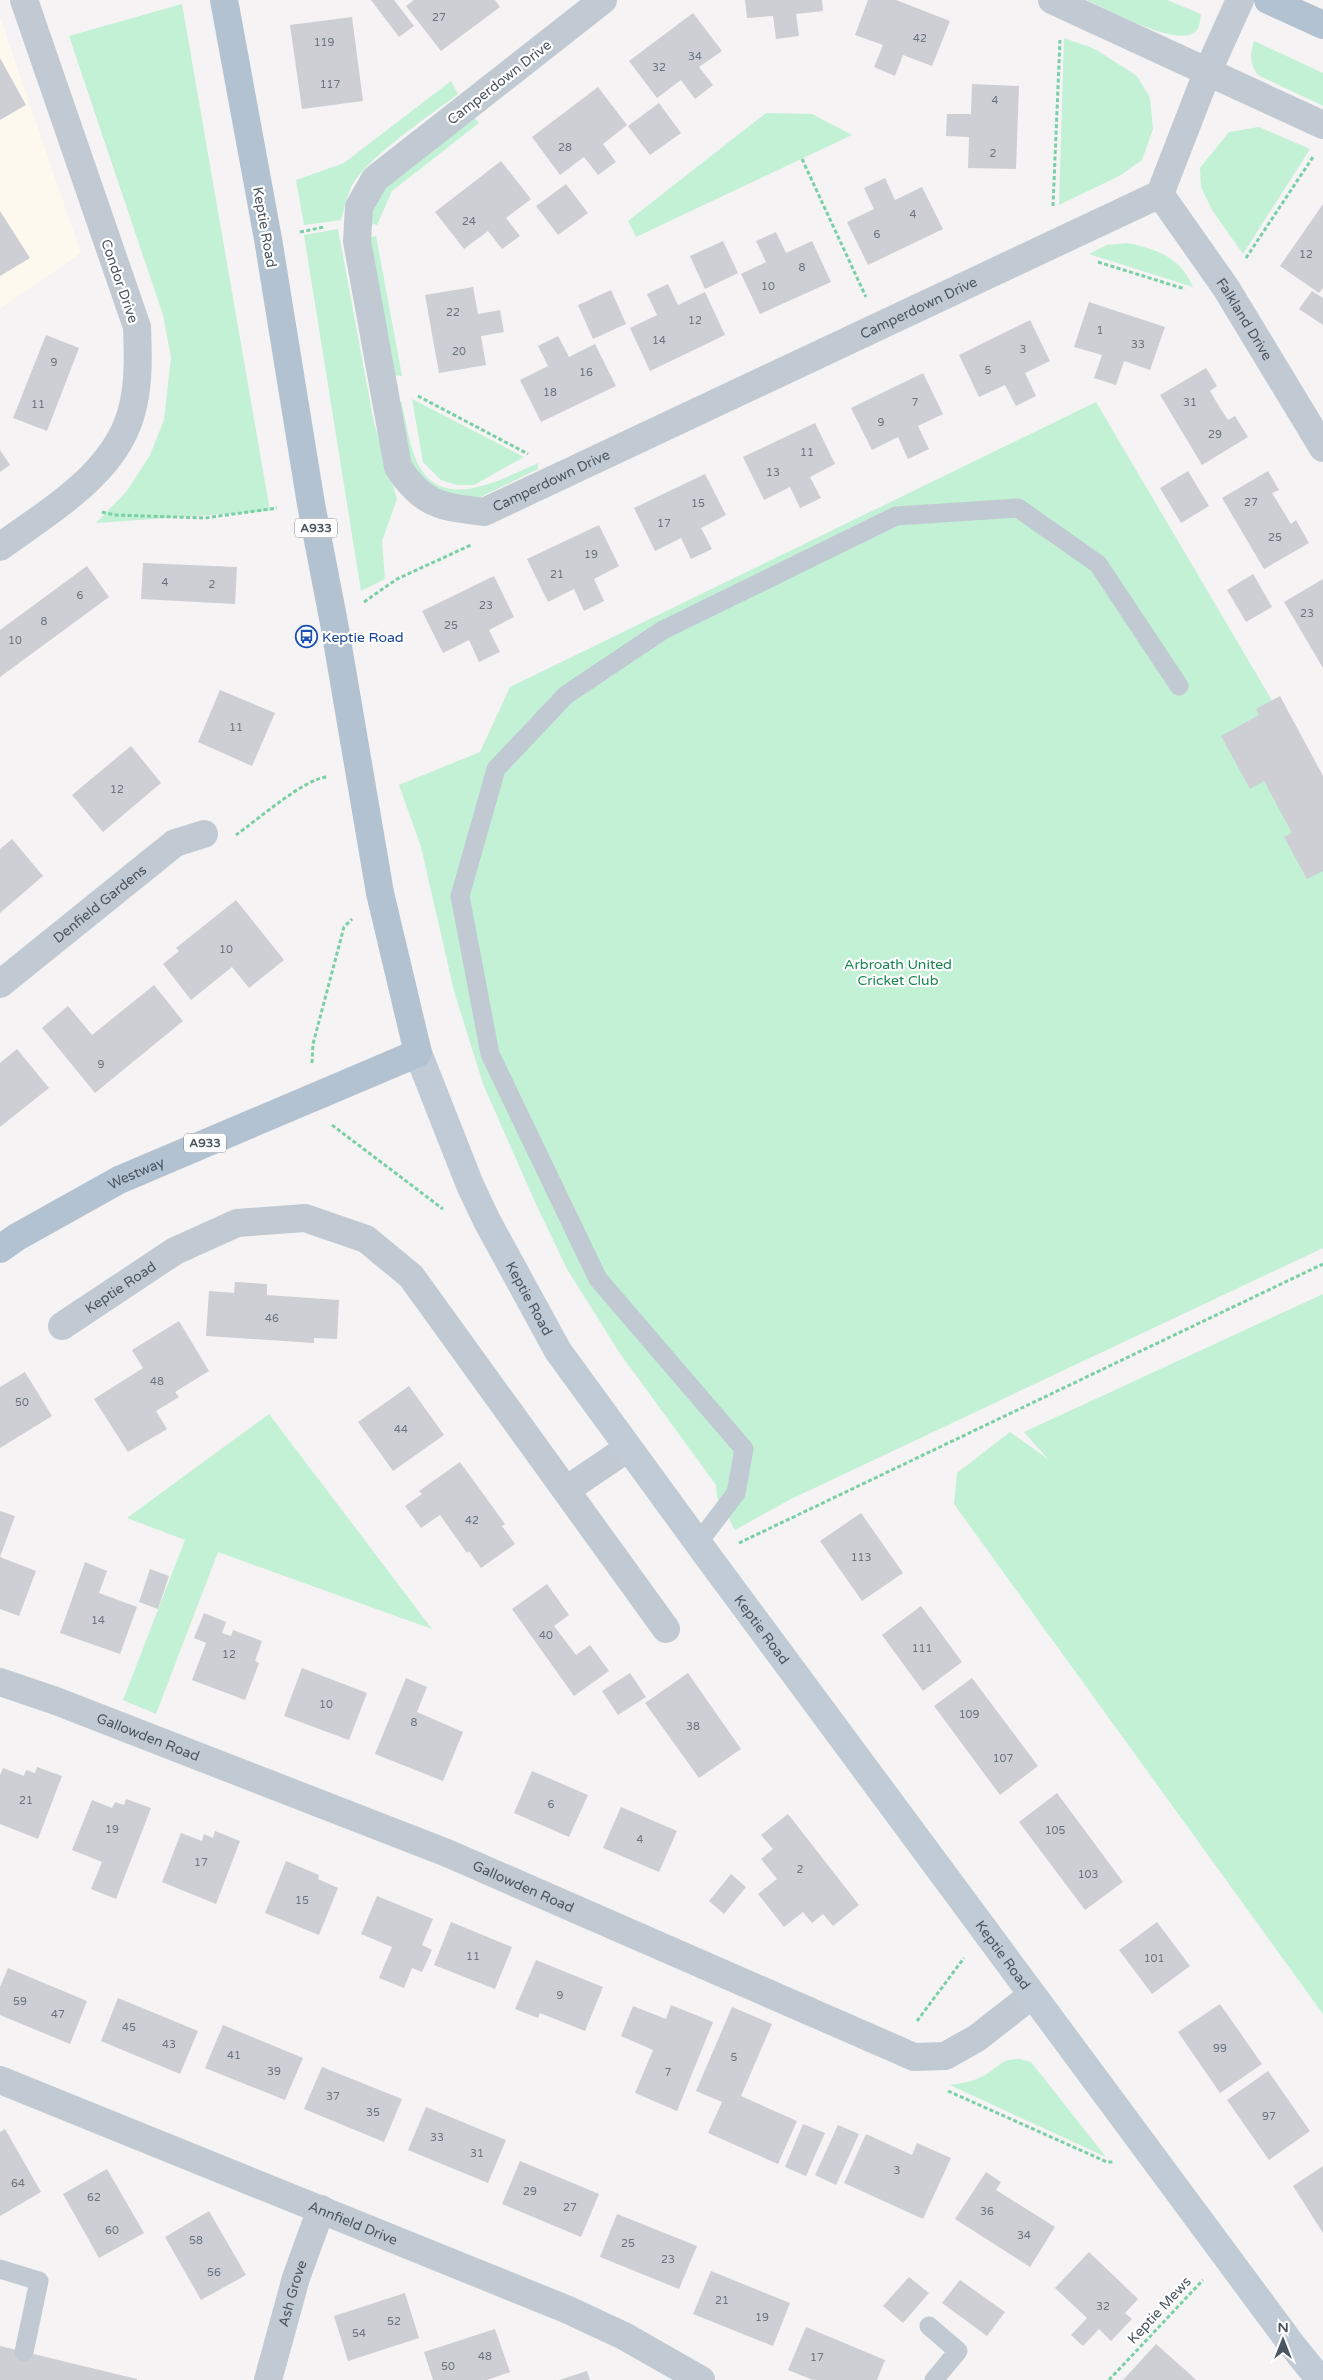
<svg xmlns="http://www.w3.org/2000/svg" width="1323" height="2380" viewBox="0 0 1323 2380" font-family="'Varela Round',sans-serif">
	<rect width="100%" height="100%" fill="#f5f3f3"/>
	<!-- commercial -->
	<path fill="#fdf9ef" d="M0,17L81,253L0,309Z"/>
	<!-- green -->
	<path fill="#c3f1d5" d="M1087,0H1167L1201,14C1200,20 1200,28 1195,32C1178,48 1106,9 1087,0Z
		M182,4L270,511L96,523L127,491L150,455L164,420L171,357L163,315L69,36Z
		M1064,38L1095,49L1137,76L1150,98L1153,129L1142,160L1121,175L1059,205Z
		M1254,41L1323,73V106L1258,75C1249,63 1250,55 1254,41Z
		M451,81L458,94C431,115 362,160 350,190C346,199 344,210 341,220L304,225L296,180L344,163Z
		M766,113L812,114L852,135L636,237L628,221Z
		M473,116L479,123L392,191L377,225L370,223L374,204L383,188Z
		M1259,127L1310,149L1243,254L1212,210L1201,187L1200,168L1229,132Z
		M338,229L374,423L397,499L382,541L385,579L361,591L304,235Z
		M376,236L402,376L393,375L370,237Z
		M1128,243C1158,250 1180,257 1193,287L1089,254L1107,245Z
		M412,399L524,457L474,485H457L441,480L423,462Z
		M401,401C406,420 408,440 415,457C437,516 500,480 538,463V469L481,497L466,499L428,489L406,459L397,403Z
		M1096,402L1323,787V1248L791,1499L735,1530L717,1497L716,1485L619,1352L567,1269L535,1202L483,1084L454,991L421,847L399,785L480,752L510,687Z
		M1323,1294V2014L954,1504L957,1473L1010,1432L1048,1459L1024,1432Z
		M269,1414L432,1629L218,1552L156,1714L123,1700L185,1540L127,1518Z
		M1020,2059L1031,2062L1106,2157L950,2085C962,2083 973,2082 985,2075C1001,2066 999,2059 1020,2059Z"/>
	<!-- building -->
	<path fill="#cdcfd5" d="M371,0H394L414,26L399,37Z
		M414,0H495L500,7L441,51L406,6Z
		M745,0H822L823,11L796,14L799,36L776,39L773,16L747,18Z
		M868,0H896L950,21L932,66L903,55L895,76L874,67L883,45L855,35Z
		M693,13L722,51L699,67L713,85L695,99L681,80L657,98L629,61Z
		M352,17L363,101L302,109L290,25Z
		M0,58L26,105L0,120Z
		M972,84L1019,86L1016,169L968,168L969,137L946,136L947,114H971Z
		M598,87L627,125L603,144L616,162L598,175L584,157L560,175L532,137Z
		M659,103L681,133L650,155L628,126Z
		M501,161L531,199L506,218L520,236L502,249L488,231L464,249L435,212Z
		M885,178L895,200L922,187L943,229L868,265L847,222L874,209L864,188Z
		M566,184L588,213L558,235L536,206Z
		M1323,204V288L1319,293L1280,266Z
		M0,211L30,258L0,276Z
		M776,232L786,253L812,241L831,282L760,314L741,274L766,262L756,241Z
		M723,241L738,273L705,289L690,256Z
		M668,284L678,305L705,292L725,335L650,371L630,328L657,315L647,294Z
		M473,287L478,314L500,310L504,332L481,336L486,365L439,373L425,295Z
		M611,290L626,324L593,339L578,305Z
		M1312,291L1323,298V325L1299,309Z
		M1089,302L1165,327L1150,370L1124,361L1116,385L1094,378L1102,355L1074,347Z
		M1030,320L1050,361L1025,373L1036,396L1016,406L1005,385L979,397L959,355Z
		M46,335L79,348L47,431L13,418Z
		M558,336L569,357L595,344L616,386L541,422L520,380L548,366L538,346Z
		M1206,368L1217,386L1210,391L1220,408L1228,420L1235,416L1248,437L1202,465L1160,395Z
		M923,373L943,414L918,426L929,449L908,459L898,437L872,450L851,408Z
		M815,423L835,464L810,477L821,498L800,508L790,487L764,500L743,457Z
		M0,450L10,465L0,472Z
		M1188,471L1209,506L1181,523L1160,488Z
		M1268,471L1279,490L1272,493L1291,524L1296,520L1309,543L1264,569L1222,498Z
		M705,474L726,515L701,528L712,549L691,559L681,538L655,551L634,508Z
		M599,525L619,566L594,579L604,601L584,611L574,589L548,602L527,559Z
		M143,563L237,567L235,604L141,599Z
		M87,566L109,597L0,677V630Z
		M1253,574L1272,607L1246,622L1227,590Z
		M494,576L514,617L489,630L500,652L479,662L469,640L443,653L422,611Z
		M1323,579V668L1284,602Z
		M220,690L275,713L252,766L198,742Z
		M1280,696L1323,776V871L1307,879L1284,837L1292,833L1264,781L1250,789L1221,736L1259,715L1256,709Z
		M131,746L161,783L103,832L72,795Z
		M12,839L43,876L0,913V849Z
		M236,900L284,960L249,988L232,967L191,1000L163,964L179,951L176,948Z
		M154,985L183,1021L95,1093L42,1028L68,1006L92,1035Z
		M17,1049L49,1088L0,1127V1063Z
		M235,1282L267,1284V1295L339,1300L337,1339L314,1338V1343L206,1336L209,1291L234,1293Z
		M179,1321L209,1371L175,1392L179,1397L156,1411L167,1429L128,1452L94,1399L143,1368L132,1350Z
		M25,1372L52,1416L0,1448V1387Z
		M409,1386L444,1435L393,1471L358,1422Z
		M460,1462L505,1524L502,1526L515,1544L481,1568L469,1551L467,1553L440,1515L421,1528L405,1506L422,1494L419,1491Z
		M0,1511L15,1516L0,1557L36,1571L19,1616L0,1609Z
		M861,1513L903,1573L862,1601L820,1541Z
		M85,1562L107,1571L99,1593L137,1607L120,1654L60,1633Z
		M150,1569L169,1576L158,1609L139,1602Z
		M547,1584L569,1615L554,1626L576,1655L590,1645L609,1671L574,1696L512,1609Z
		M921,1606L962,1662L923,1691L882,1635Z
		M204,1613L226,1622L222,1633L231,1636L233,1630L262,1641L255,1661L259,1663L245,1700L192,1680L206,1643L194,1638Z
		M302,1668L367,1693L349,1740L284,1716Z
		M630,1673L646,1697L618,1715L602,1691Z
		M688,1673L741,1749L699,1778L645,1703Z
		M406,1678L427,1687L417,1712L463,1732L443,1781L375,1754Z
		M972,1678L1038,1766L1000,1795L934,1706Z
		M37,1767L62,1776L38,1839L0,1824V1775L3,1768L24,1776L26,1770L35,1773Z
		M532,1771L588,1795L569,1837L514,1813Z
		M1057,1793L1123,1882L1085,1910L1019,1822Z
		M126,1799L151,1808L116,1899L91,1889L102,1862L72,1850L92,1800L112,1808L115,1802L124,1805Z
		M621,1807L677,1831L659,1872L603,1848Z
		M788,1814L859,1905L833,1926L823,1914L812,1923L803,1912L784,1927L758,1894L777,1879L761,1859L773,1849L761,1835Z
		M215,1831L240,1841L216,1904L162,1882L181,1833L202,1841L204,1834L213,1838Z
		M286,1861L319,1875L318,1879L338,1888L319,1935L265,1913Z
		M731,1874L746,1887L724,1914L709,1901Z
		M377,1896L433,1919L422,1945L432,1950L422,1972L412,1968L404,1988L379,1978L392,1947L361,1934Z
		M451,1922L512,1947L495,1989L434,1965Z
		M1157,1922L1190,1966L1152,1994L1119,1950Z
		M536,1960L603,1987L585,2031L540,2013L538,2018L515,2009Z
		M8,1968L87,2001L70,2044L0,2015V1987Z
		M118,1998L198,2031L180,2074L101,2041Z
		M1220,2004L1262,2064L1220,2093L1178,2032Z
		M671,2005L713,2022L677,2111L635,2093L653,2050L621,2036L633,2006L666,2019Z
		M732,2007L772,2024L741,2096L797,2121L778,2164L708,2133L722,2102L696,2091Z
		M223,2025L303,2058L285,2100L205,2068Z
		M322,2067L402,2099L384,2142L304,2109Z
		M1268,2071L1310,2131L1269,2160L1227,2100Z
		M426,2107L506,2140L488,2183L408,2150Z
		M803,2124L825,2133L806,2176L785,2167Z
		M838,2125L859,2134L836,2185L815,2175Z
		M5,2129L41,2192L0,2216V2132Z
		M866,2134L912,2155L917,2143L951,2158L923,2219L844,2183Z
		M520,2161L599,2194L581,2237L502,2204Z
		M1323,2166V2233L1293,2186Z
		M107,2169L144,2233L99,2258L63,2194Z
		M986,2172L1001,2182L996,2190L1055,2227L1030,2267L955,2219Z
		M209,2211L246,2275L201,2300L165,2237Z
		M617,2214L697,2246L679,2289L600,2257Z
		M1089,2252L1138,2299L1125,2313L1132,2319L1111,2341L1099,2329L1083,2346L1071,2335L1087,2318L1055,2288Z
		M711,2271L790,2303L773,2346L693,2314Z
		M909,2277L929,2293L903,2323L883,2306Z
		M960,2280L1005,2312L987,2336L942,2303Z
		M405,2293L419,2338L348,2361L334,2316Z
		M806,2327L885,2360L877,2380H813L788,2370Z
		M495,2329L510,2372L487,2380H433L424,2352Z
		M1156,2344L1192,2376L1196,2380H1123Z
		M0,2346L137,2379V2380H0Z
		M587,2371L590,2380H559Z"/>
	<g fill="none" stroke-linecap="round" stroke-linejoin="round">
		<!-- path -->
		<path stroke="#7ad0a6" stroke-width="3" stroke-dasharray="4 2.5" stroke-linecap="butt" d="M802,159L866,297
			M1053,206L1060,40
			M300,232L324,227
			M1246,258L1313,157
			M1098,262L1185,289
			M418,396L528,454
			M102,512L114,515L205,518L277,508
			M364,602L397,579L471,545
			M236,835C256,821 305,778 327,777
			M312,1063L313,1044L344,927L352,919
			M332,1125L443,1209
			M739,1543L1323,1264
			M917,2021L964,1958
			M948,2091L1107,2162H1114
			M1109,2380L1203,2280"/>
		<!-- service -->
		<path stroke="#c1cad2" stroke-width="19" d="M698,1543L736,1493L744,1449L598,1279L490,1054L460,896L496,769L566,695L663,630L896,516L1018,508L1098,564L1179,686
			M0,2269L39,2281L24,2352
			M929,2326L958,2351L934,2380"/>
		<!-- minor -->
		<g stroke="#c1cad2" stroke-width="28">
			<path id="s1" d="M603,0L375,179L359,207L357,241L398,467C422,505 442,507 484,512L1160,194"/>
			<path d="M1052,0L1323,125"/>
			<path id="s2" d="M1160,194L1226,288L1323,448"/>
			<path d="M1160,194L1207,73L1240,0"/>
			<path d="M0,547C50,510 119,472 133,406C139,380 138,353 137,327L24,0"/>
			<path id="s3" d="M0,984L175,843L204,834"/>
			<path id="s4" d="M62,1326L175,1251L237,1223L305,1218L366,1239L411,1276L666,1629"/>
			<path d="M566,1490L628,1448"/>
			<path id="s5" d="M0,2080L566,2309L624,2336L701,2380"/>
			<path id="s6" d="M268,2380L296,2278L321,2209"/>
		</g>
		<!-- tertiary -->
		<path stroke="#c1cad2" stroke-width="28" id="s7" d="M0,1682L56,1701L447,1853L914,2057L945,2056L977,2038L1032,1995"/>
		<!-- secondary -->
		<path stroke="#c1cbd6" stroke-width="28" id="s8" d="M418,1053L470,1185L487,1221L558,1351L709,1558L1292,2345L1320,2380"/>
		<!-- primary -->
		<g stroke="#b3c2d1" stroke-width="28">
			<path d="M1268,0L1323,25"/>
			<path id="s9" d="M0,1249L17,1237L119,1180L418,1053L380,893L334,623L311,504L268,239L224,0"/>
		</g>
	</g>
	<!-- icons -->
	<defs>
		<symbol id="bus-ring" viewBox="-11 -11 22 22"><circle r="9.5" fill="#fff" stroke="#1a4fb4" stroke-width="1.5"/><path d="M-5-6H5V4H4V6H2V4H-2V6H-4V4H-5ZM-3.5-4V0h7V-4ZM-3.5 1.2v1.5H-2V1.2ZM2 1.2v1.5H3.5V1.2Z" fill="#1a4fb4"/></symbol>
	</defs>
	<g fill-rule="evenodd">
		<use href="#bus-ring" x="294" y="624" width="25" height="25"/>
	</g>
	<g text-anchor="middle" stroke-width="4.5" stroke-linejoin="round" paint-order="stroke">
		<!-- number labels -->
		<g font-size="11" fill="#6b747e">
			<text x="439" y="21">27</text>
			<text x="920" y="42">42</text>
			<text x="324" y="46">119</text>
			<text x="695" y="60">34</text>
			<text x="659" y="71">32</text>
			<text x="330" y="88">117</text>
			<text x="995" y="104">4</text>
			<text x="565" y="151">28</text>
			<text x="993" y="157">2</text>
			<text x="913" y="218">4</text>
			<text x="469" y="225">24</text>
			<text x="877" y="238">6</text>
			<text x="1306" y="258">12</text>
			<text x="802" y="271">8</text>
			<text x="768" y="290">10</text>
			<text x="453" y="316">22</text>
			<text x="695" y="324">12</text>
			<text x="1100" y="334">1</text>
			<text x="659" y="344">14</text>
			<text x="1138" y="348">33</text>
			<text x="1023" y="353">3</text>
			<text x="459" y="355">20</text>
			<text x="54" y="366">9</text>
			<text x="988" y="374">5</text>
			<text x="586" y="376">16</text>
			<text x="550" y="396">18</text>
			<text x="915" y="406">7</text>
			<text x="1190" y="406">31</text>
			<text x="38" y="408">11</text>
			<text x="881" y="426">9</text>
			<text x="1215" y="438">29</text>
			<text x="807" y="456">11</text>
			<text x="773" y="476">13</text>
			<text x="1251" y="506">27</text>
			<text x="698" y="507">15</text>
			<text x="664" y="527">17</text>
			<text x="1275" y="541">25</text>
			<text x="591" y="558">19</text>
			<text x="557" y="578">21</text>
			<text x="165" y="586">4</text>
			<text x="212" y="588">2</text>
			<text x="80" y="599">6</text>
			<text x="486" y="609">23</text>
			<text x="1307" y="617">23</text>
			<text x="44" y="625">8</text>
			<text x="451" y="629">25</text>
			<text x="15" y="644">10</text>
			<text x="236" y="731">11</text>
			<text x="117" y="793">12</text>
			<text x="226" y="953">10</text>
			<text x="101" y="1068">9</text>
			<text x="272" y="1322">46</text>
			<text x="157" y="1385">48</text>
			<text x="22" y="1406">50</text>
			<text x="401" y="1433">44</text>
			<text x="472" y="1524">42</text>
			<text x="861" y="1561">113</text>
			<text x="98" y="1624">14</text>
			<text x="546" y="1639">40</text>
			<text x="922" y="1652">111</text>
			<text x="229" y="1658">12</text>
			<text x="326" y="1708">10</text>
			<text x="969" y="1718">109</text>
			<text x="414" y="1726">8</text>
			<text x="693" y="1730">38</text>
			<text x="1003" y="1762">107</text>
			<text x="26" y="1804">21</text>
			<text x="551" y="1808">6</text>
			<text x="112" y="1833">19</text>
			<text x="1055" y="1834">105</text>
			<text x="640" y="1843">4</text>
			<text x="201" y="1866">17</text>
			<text x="800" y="1873">2</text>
			<text x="1088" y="1878">103</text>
			<text x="302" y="1904">15</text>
			<text x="473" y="1960">11</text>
			<text x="1154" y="1962">101</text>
			<text x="560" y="1999">9</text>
			<text x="20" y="2005">59</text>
			<text x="58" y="2018">47</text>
			<text x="129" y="2031">45</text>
			<text x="169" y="2048">43</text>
			<text x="1220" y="2052">99</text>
			<text x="234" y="2059">41</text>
			<text x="734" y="2061">5</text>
			<text x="274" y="2075">39</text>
			<text x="668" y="2076">7</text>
			<text x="333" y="2100">37</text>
			<text x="373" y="2116">35</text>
			<text x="1269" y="2120">97</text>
			<text x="437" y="2141">33</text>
			<text x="477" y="2157">31</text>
			<text x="897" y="2174">3</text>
			<text x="18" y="2187">64</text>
			<text x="530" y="2195">29</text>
			<text x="94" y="2201">62</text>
			<text x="570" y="2211">27</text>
			<text x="987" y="2215">36</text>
			<text x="112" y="2234">60</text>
			<text x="1024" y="2239">34</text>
			<text x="196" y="2244">58</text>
			<text x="628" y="2247">25</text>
			<text x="668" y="2263">23</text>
			<text x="214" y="2276">56</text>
			<text x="722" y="2304">21</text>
			<text x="1103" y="2310">32</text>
			<text x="762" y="2321">19</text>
			<text x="394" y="2325">52</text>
			<text x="359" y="2337">54</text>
			<text x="485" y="2360">48</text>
			<text x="817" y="2361">17</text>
			<text x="448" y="2370">50</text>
		</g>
		<!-- shield labels -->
		<g fill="#fff" stroke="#808990" stroke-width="1">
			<rect x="295" y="518.5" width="42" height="19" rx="4"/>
			<rect x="184" y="1133.5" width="42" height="19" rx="4"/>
		</g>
		<g font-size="12" font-weight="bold" fill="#4a5661">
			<text x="316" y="532">A933</text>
			<text x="205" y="1147">A933</text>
		</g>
		<!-- street labels -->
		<g font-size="14" fill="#4a5661" stroke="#fff">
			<text transform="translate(499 82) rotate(-38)" y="5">Camperdown Drive</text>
			<text transform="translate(265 227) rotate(80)" y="5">Keptie Road</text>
			<text transform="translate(120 281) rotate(71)" y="5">Condor Drive</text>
			<text dy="5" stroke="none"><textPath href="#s1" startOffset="1168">Camperdown Drive</textPath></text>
			<text dy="5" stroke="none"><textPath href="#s2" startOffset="151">Falkland Drive</textPath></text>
			<text dy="5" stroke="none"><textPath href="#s1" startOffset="762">Camperdown Drive</textPath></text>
			<text dy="5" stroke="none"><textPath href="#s3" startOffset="128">Denfield Gardens</textPath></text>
			<text dy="5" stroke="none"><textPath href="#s9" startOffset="156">Westway</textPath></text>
			<text dy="5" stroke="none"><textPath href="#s4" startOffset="70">Keptie Road</textPath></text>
			<text dy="5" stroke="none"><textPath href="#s8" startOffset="270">Keptie Road</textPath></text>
			<text dy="5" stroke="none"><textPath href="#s8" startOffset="675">Keptie Road</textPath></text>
			<text dy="5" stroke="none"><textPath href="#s7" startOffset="158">Gallowden Road</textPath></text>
			<text dy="5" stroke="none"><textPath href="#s7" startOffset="562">Gallowden Road</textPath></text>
			<text dy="5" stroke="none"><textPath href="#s8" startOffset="1080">Keptie Road</textPath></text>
			<text dy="5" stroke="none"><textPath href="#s5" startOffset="381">Annfield Drive</textPath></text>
			<text dy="5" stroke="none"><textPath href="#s6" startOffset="90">Ash Grove</textPath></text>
			<text transform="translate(1159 2310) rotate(-47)" y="5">Keptie Mews</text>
		</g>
		<!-- transit labels -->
		<g font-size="14" fill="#164399" stroke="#fff" text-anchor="start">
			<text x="322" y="642">Keptie Road</text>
		</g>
		<!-- park labels -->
		<g font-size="14" fill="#17864f" stroke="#fff">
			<text x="898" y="969">Arbroath United<tspan x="898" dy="16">Cricket Club</tspan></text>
		</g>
	</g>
	<!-- north arrow -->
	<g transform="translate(1283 2340)" stroke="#ffffff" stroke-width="4" paint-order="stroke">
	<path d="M0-4L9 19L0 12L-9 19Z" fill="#4a5661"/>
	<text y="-8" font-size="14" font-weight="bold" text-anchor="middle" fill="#4a5661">N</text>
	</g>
</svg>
